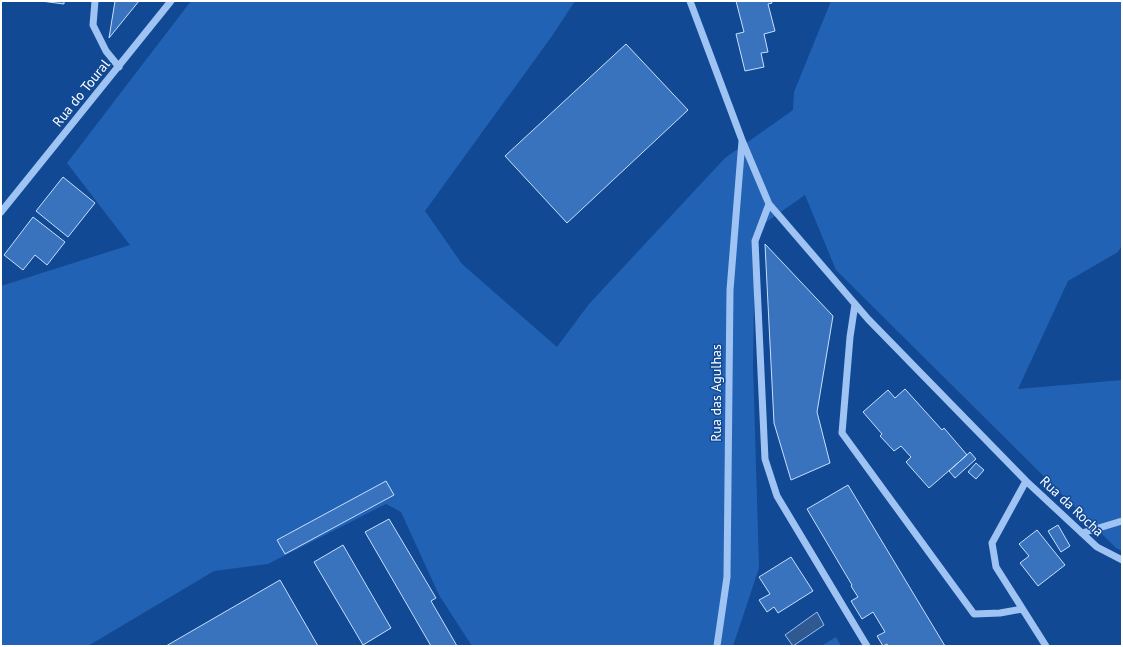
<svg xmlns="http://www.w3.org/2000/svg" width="1123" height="647" viewBox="0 0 1123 647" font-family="'PT Sans',sans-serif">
	<rect width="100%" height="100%" fill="#114994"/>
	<!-- green -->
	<path fill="#2262b4" d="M191,1H575L552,36L425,211L462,264L557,347L589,304L725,158L793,110L794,92L831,1H1122V245L1118,252L1068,281L1018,389L1122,380V551L1116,548L836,270L805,195L755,230L753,365L759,568L733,646H472L439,595L401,512L386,504L268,564L214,571L88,646H1V286L130,245L67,163Z
		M836,637L841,646H821Z"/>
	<!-- water -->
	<path fill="#315991" stroke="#91bff7" d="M817,612L824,625L793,646L785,635Z"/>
	<!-- building -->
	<path fill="#3972bd" stroke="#c7dffd" d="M41,1H64V4Z
		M115,1H139L109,38Z
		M736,1H771L772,3L768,4L775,31L764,34L768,52L761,53L764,67L745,71L736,34L744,32Z
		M626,44L688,110L567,223L505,156Z
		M63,177L95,203L68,237L36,211Z
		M33,217L65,242L47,265L35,255L23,270L4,255Z
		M765,244L833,316L817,412L830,463L791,480L774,423Z
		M905,389L942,430L944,428L967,455L929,488L906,462L911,457L901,446L894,451L880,436L882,434L863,412L888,390L895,398Z
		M970,452L976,459L955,478L949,471Z
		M976,463L984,470L976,479L968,472Z
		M386,481L394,495L285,554L277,540Z
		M848,485L945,646H888L887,644L883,646L877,636L885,632L873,612L862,619L851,601L858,597L851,586L852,585L807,509Z
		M389,519L436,598L431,601L457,646H431L365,532Z
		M1058,525L1070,546L1061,552L1048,531Z
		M1037,530L1065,565L1038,586L1020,563L1029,556L1019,544Z
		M343,545L391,628L363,645L314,562Z
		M791,557L813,591L778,613L774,607L767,612L759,600L770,594L759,577Z
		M280,580L318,646H166Z"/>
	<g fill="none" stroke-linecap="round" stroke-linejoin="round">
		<!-- minor -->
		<path stroke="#9fc4f3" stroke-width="7" d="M95,1L93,25L106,51L119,67
			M690,1L742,140L769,204L868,319L1026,481L1097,547L1122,560
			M769,204L755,241L765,459L777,496L867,646
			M1,212L171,1
			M855,304L850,337L842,433L974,614L1000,613L1022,609
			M1026,481L992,543L996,567L1046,646
			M1082,533L1122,521
			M717,646L727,577L730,290L742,141"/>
	</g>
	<g text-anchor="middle" stroke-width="3" stroke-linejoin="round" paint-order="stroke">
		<!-- street labels -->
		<g font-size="14" fill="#fff" stroke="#114994">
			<text transform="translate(81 93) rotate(-51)" y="5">Rua do Toural</text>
			<text transform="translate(716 393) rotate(-90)" y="5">Rua das Agulhas</text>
			<text transform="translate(1072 506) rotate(43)" y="5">Rua da Rocha</text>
		</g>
	</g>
	<!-- border -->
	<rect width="1123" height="647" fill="none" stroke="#ffffff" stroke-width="4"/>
</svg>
